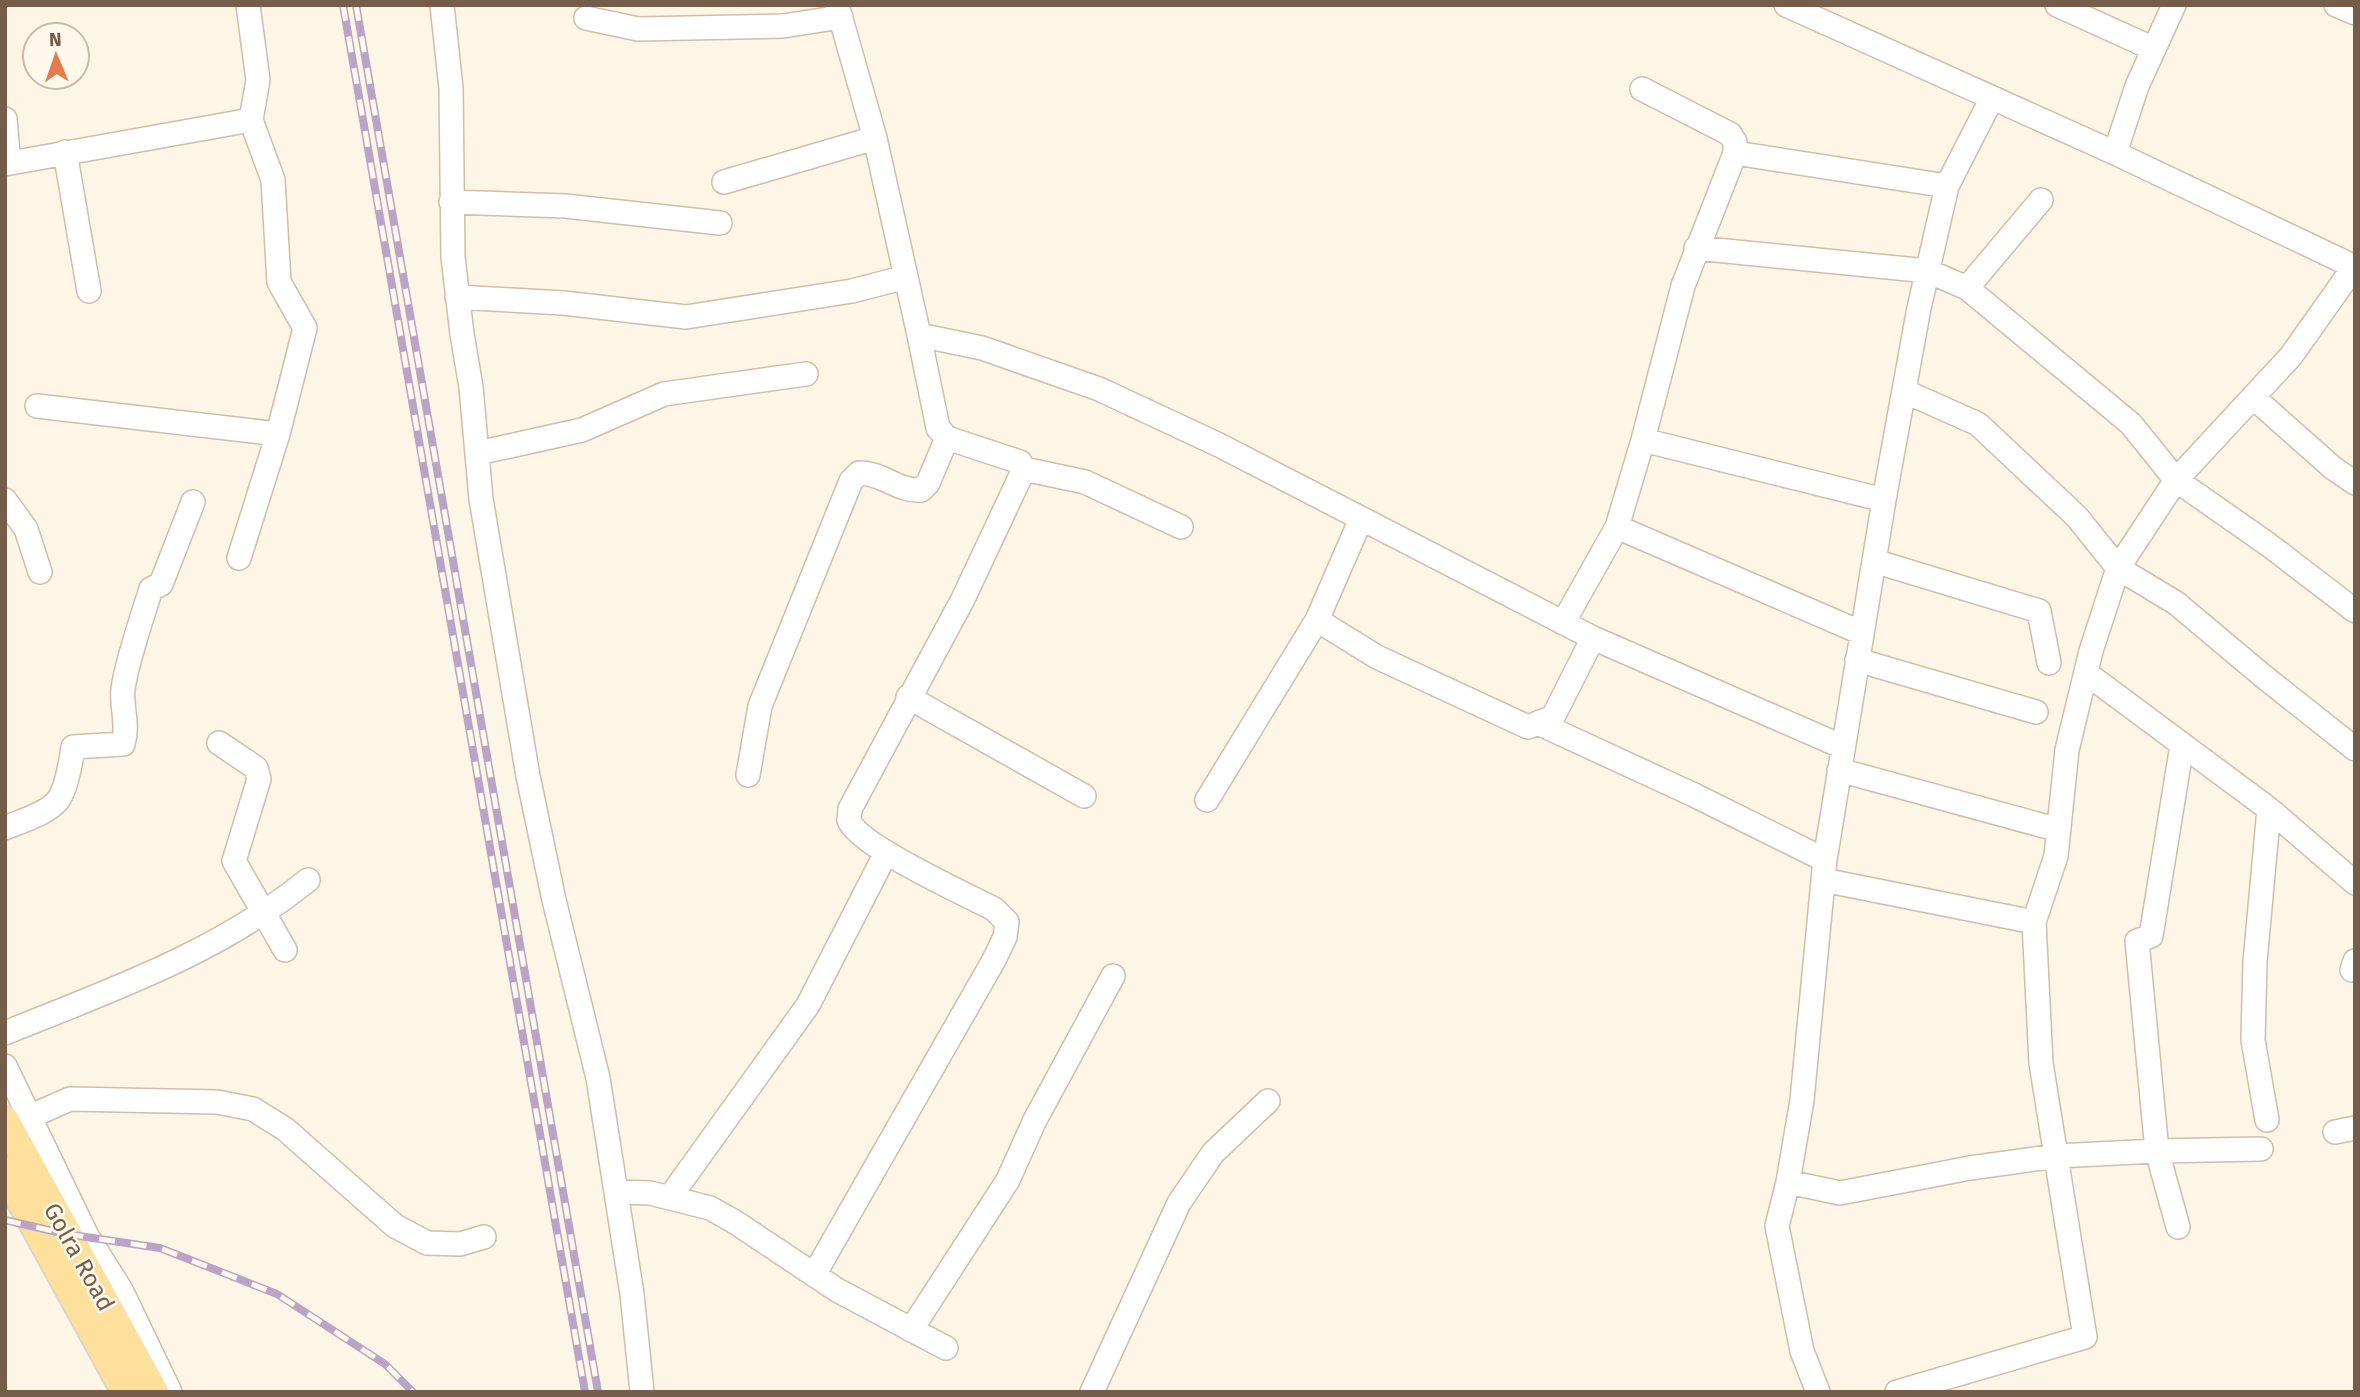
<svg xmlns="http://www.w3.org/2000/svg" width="2360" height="1397" viewBox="0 0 2360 1397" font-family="'Fira Sans',sans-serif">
	<rect width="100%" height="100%" fill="#fdf5e5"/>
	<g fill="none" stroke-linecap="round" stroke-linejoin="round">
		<defs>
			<path id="minor" d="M442,5L451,88L453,257L462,334L471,387L481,499L528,776L554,900L598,1078L632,1294L642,1392
				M837,5L875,138L919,335L982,348L1099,389L1219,445L1593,638L1843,747
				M1786,5L2115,153L2355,267
				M2057,5L2154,49
				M2336,5L2355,13
				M586,18L638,29L783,26L841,17
				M5,119L9,163
				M65,152L89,291
				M1735,153L1947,186
				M2115,153L2137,86L2174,5
				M5,164L251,120
				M724,182L875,138
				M451,202L565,206L720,223
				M1696,248L1928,271L1967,288L2131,424L2176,480L2269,545L2355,611
				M1967,288L2041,200
				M457,297L563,303L686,317L852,291L906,277
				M1904,391L1978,424L2077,517L2118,568L2176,603L2263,676L2355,749
				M2253,397L2333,468L2355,483
				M37,406L278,434
				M1643,440L1884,500
				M478,453L582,430L664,394L806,374
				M1024,469L1085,482L1181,527
				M5,500L26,529L40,572
				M1361,519L1317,620L1377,657L1528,727L1553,717L1593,638
				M1617,527L1862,633
				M239,558L278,434L305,328L279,282L273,180L251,120L258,80L248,5
				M1874,561L2039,611L2049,663
				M1563,623L1617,527L1643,440L1683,286L1735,153V142L1730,134L1642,89
				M1857,660L2036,712
				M2086,673L2269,809L2355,883
				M908,697L1084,796
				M1538,723L1694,795L1825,860
				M219,743L256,768L259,779L234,861L285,950
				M1839,770L2059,830
				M748,775L760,706L851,481L859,473C881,472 899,492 921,490L928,483L947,438
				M1207,800L1317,620
				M5,828C21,821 47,814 58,800C67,788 71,761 73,747L123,744C129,725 121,708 123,689C127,660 142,618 151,589L161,584L193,502
				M1823,880L2034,922
				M2352,970L2355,961
				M5,1033C111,990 218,953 308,880
				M5,1066L87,1236L121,1290L170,1392
				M29,1117L70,1099L217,1102L253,1109L285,1129L395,1226L427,1243L460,1244L484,1237
				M2267,1120L2253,1040L2255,962L2269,809
				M2335,1132L2355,1128
				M1788,1182L1840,1193L1970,1168L2056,1156L2157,1151L2261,1149
				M617,1192L650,1193L710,1208L735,1222L837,1290L946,1348
				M670,1197L808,1005L886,853
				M2178,1227L2157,1151L2137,941L2151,936L2182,745
				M814,1275L994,960L1005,937L1007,922L994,909C967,895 857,845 849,820C849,819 850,810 850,809L963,599L1024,469L1020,462L947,438L938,428L919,335
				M911,1330L1008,1180L1035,1120L1113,976
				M1092,1392L1179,1203L1213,1153L1268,1101
				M1818,1392L1802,1351L1777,1226L1788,1182L1802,1100L1825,860L1884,500L1919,308L1947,186L1992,98
				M1897,1392L2085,1337L2041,1063L2034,922L2056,856L2067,750L2091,651L2118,568L2176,480L2291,356L2354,267"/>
			<path id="major" d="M5,1121L154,1392
				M5,1171L126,1392"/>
		</defs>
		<!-- minor casing -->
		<use href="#minor" stroke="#cebeab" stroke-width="26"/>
		<!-- major casing -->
		<use href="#major" stroke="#dbd5d0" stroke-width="32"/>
		<!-- minor -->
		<use href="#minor" stroke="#fff" stroke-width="23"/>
		<!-- major -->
		<use href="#major" stroke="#fce09c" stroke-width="28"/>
		<defs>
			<path id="rail" d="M343,5L585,1392
				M356,5L598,1392
				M5,1220L66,1234L160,1248L277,1294L385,1364L413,1392"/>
		</defs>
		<!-- rail casing -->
		<use href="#rail" stroke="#b9a3c7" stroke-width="8"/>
		<!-- rail -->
		<use href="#rail" stroke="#fff9eb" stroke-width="5" stroke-dasharray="16" stroke-linecap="butt"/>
	</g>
	<g text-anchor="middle" stroke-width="5" stroke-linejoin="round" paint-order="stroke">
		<!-- street labels -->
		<g font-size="24" fill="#765d49" stroke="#fff9eb">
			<text transform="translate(79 1257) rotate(61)" y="8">Golra Road</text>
		</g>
	</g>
	<!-- border -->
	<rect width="2360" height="1397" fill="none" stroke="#765d49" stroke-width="14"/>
	<!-- north arrow -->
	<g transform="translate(56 56) rotate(358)"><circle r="33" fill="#fff9eb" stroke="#c8bbaa" stroke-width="2"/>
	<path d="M0-5L12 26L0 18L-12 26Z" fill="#e87948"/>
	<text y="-10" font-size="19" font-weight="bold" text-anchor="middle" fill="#765d49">N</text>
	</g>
</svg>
